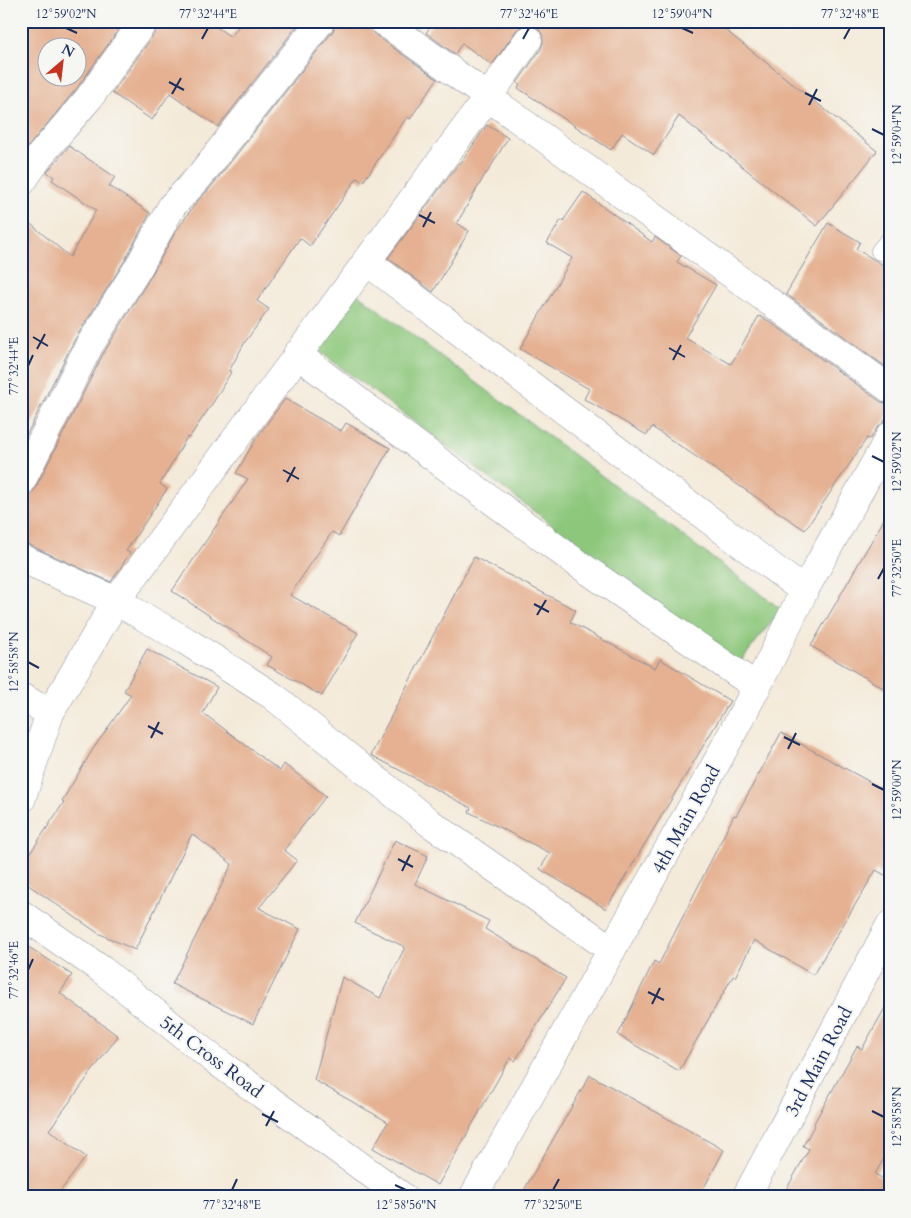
<svg xmlns="http://www.w3.org/2000/svg" width="911" height="1218" viewBox="0 0 911 1218" font-family="Cardo,serif">
	<rect width="100%" height="100%" fill="#f6f6f2"/>
	<filter id="ink" filterUnits="userSpaceOnUse"><feTurbulence type="fractalNoise" baseFrequency=".02" numOctaves="2"/><feDisplacementMap in="SourceGraphic" scale="10" xChannelSelector="R" yChannelSelector="G"/><feConvolveMatrix kernelMatrix="1 2 1 2 8 2 1 2 1" color-interpolation-filters="sRGB"/></filter>
	<filter id="wash" filterUnits="userSpaceOnUse"><feTurbulence type="fractalNoise" baseFrequency=".0096" numOctaves="4" result="noise"/><feDisplacementMap in="SourceGraphic" scale="20" xChannelSelector="R" yChannelSelector="G"/><feGaussianBlur stdDeviation="1.12" result="paint"/><feColorMatrix in="noise" values="0 0 0 0 0 0 0 0 0 0 0 0 0 0 0 0 0 1.4 0 .05"/><feComposite in="paint" operator="in"/></filter>
	<g filter="url(#wash)">
		<rect width="100%" height="100%" fill="#f4ead9"/>
		<!-- green -->
		<path fill="#8dc77b" stroke="#547b6c" d="M352,290L781,609L739,664L311,345Z"/>
		<g id="blocks">
			<!-- building -->
			<path fill="#e5b192" fill-rule="evenodd" d="M21,21H125L77,88L22,154ZM48,48H78V78H48Z
				M159,21H208L231,37L242,21H301L218,127L170,93L152,120L112,93L157,30Z
				M336,21H365L374,34L437,79L410,119L407,117L363,182L357,178L310,246L300,238L257,301L269,309L245,342L229,371L231,372L214,401L189,438L187,437L160,484L167,489L126,551L130,553L111,582L27,544L21,543V511L35,489L103,354L151,276L176,231L196,203L211,187L333,31Z
				M430,21H714L877,151L817,226L679,116L654,155L622,133L611,150L518,88L520,85L517,83L541,49L543,42L542,34L537,27L530,25L522,26L516,31L492,65L462,43L455,54L426,33L433,23Z
				M487,125L508,138L487,173H486L457,223L469,231L433,292L388,258L459,163L460,164Z
				M69,146L115,177L109,186L150,213L125,260L75,339L26,436L21,434V216L70,257L96,210L52,180L54,177L47,172Z
				M583,192L652,242L655,237L681,256L677,262L716,285L685,338L731,364L759,316L769,321L881,402L890,404V411L884,422L877,428L870,439L867,438L805,530L652,427L647,435L584,399L589,389L520,349L572,258L547,243L561,220L563,221Z
				M828,223L860,242L856,249L890,269V370L786,294Z
				M285,399L341,431L346,423L390,448L339,536L332,532L290,595L358,633L322,696L267,665L272,657L172,591L248,479L236,473L257,437Z
				M890,509V692L811,646Z
				M474,557L576,610L570,622L655,668L660,659L730,701L606,909L540,869L550,853L469,812L471,808L371,755Z
				M147,649L217,687L203,713L280,771L284,764L326,796L284,850L297,860L259,908L300,929L253,1024L172,984L232,864L192,834L135,950L98,933L21,880V867L64,802L62,801L93,749L131,695L124,691Z
				M781,733L890,793V878L876,870L813,975L754,940L735,977L733,976L679,1071L618,1035L654,961L659,964L734,815L736,816Z
				M395,840L428,856L415,884L489,921L485,929L566,978L515,1061L510,1058L438,1185L373,1148L388,1122L314,1080L342,977L380,998L405,947L355,923Z
				M21,942L72,975L60,993L118,1036L49,1130L86,1157L56,1197H21Z
				M890,999V1148L875,1174L890,1183V1197H782L809,1149L803,1146L815,1124L814,1123L857,1046L862,1049Z
				M590,1075L724,1150L699,1197H520Z"/>
		</g>
	</g>
	<g filter="url(#ink)">
		<use href="#blocks" fill-opacity="0" stroke="#888c9c" stroke-width="1"/>
		<g fill="none" stroke-linecap="round" stroke-linejoin="round">
			<defs>
				<path id="lane" d="M880,251L890,239"/>
				<path id="street" d="M383,21L890,389
					M21,183L42,153L89,98L144,21
					M366,261L804,591
					M297,354L379,417L574,561L757,687
					M21,482L89,346L138,268L172,206L199,177L321,21
					M21,558L116,601L186,641L273,696L430,823L612,950
					M21,697L50,713
					M21,800L50,713L116,601L488,97L528,40
					M21,914L102,970L212,1058L403,1197
					M473,1197L712,771L760,681L804,591L890,436
					M746,1197L890,925"/>
			</defs>
			<!-- lane casing -->
			<use href="#lane" stroke="#888c9c" stroke-width="19"/>
			<!-- street casing -->
			<use href="#street" stroke="#888c9c" stroke-width="29"/>
			<!-- lane -->
			<use href="#lane" stroke="#fff" stroke-width="18"/>
			<!-- street -->
			<use href="#street" stroke="#fff" stroke-width="28"/>
		</g>
	</g>
	<!-- ticks -->
	<path fill="none" stroke="#1b2f5e" stroke-width="2" d="M66,28L77,33M682,28L693,33M202,39L208,28M523,39L529,28M844,39L850,28M169,82L184,90M805,93L821,101M172,94L181,78M809,105L817,89M872,129L884,135M419,215L435,223M423,227L431,212M33,337L48,346M669,348L685,357M37,349L45,334M673,360L681,345M28,366L33,355M872,456L884,462M283,470L299,479M287,482L295,467M878,579L884,568M534,604L549,612M537,615L546,600M28,662L39,668M148,726L163,734M784,737L800,745M151,738L159,722M788,749L796,733M872,784L884,790M398,859L413,867M402,871L410,855M28,970L33,959M648,992L664,1000M652,1004L660,988M872,1111L884,1117M262,1114L278,1122M266,1126L274,1111M395,1185L406,1190M232,1190L237,1179M553,1190L559,1179"/>
	<g text-anchor="middle" stroke-width="4" stroke-linejoin="round" paint-order="stroke">
		<!-- street labels -->
		<g font-size="19" fill="#1b2f5e" stroke="#f6f6f2">
			<text transform="translate(685 819) rotate(-61)" y="7">4th Main Road</text>
			<text transform="translate(212 1056) rotate(37)" y="7">5th Cross Road</text>
			<text transform="translate(818 1061) rotate(-62)" y="7">3rd Main Road</text>
		</g>
	</g>
	<!-- margin -->
	<rect width="911" height="1218" fill="none" stroke="#f6f6f2" stroke-width="55"/>
	<!-- north arrow -->
	<g transform="translate(62 62) rotate(28)"><circle r="24" fill="#f6f6f2" stroke="#9ea6b7"/>
	<path d="M0-4L9 19L0 12L-9 19Z" fill="#c8321e"/>
	<text y="-8" font-size="14" font-weight="bold" text-anchor="middle" fill="#1b2f5e">N</text>
	</g>
	<rect x="28" y="28" width="856" height="1162" fill="none" stroke="#1b2f5e" stroke-width="2"/>
	<g font-size="12" text-anchor="middle" fill="#1b2f5e">
		<text x="66" y="18">12°59'02"N</text>
		<text x="208" y="18">77°32'44"E</text>
		<text x="529" y="18">77°32'46"E</text>
		<text x="682" y="18">12°59'04"N</text>
		<text x="850" y="18">77°32'48"E</text>
		<text transform="translate(897 135) rotate(-90)" y="4">12°59'04"N</text>
		<text transform="translate(14 366) rotate(-90)" y="4">77°32'44"E</text>
		<text transform="translate(897 462) rotate(-90)" y="4">12°59'02"N</text>
		<text transform="translate(897 568) rotate(-90)" y="4">77°32'50"E</text>
		<text transform="translate(14 662) rotate(-90)" y="4">12°58'58"N</text>
		<text transform="translate(897 790) rotate(-90)" y="4">12°59'00"N</text>
		<text transform="translate(14 970) rotate(-90)" y="4">77°32'46"E</text>
		<text transform="translate(897 1117) rotate(-90)" y="4">12°58'58"N</text>
		<text x="232" y="1209">77°32'48"E</text>
		<text x="406" y="1209">12°58'56"N</text>
		<text x="553" y="1209">77°32'50"E</text>
	</g>
</svg>
